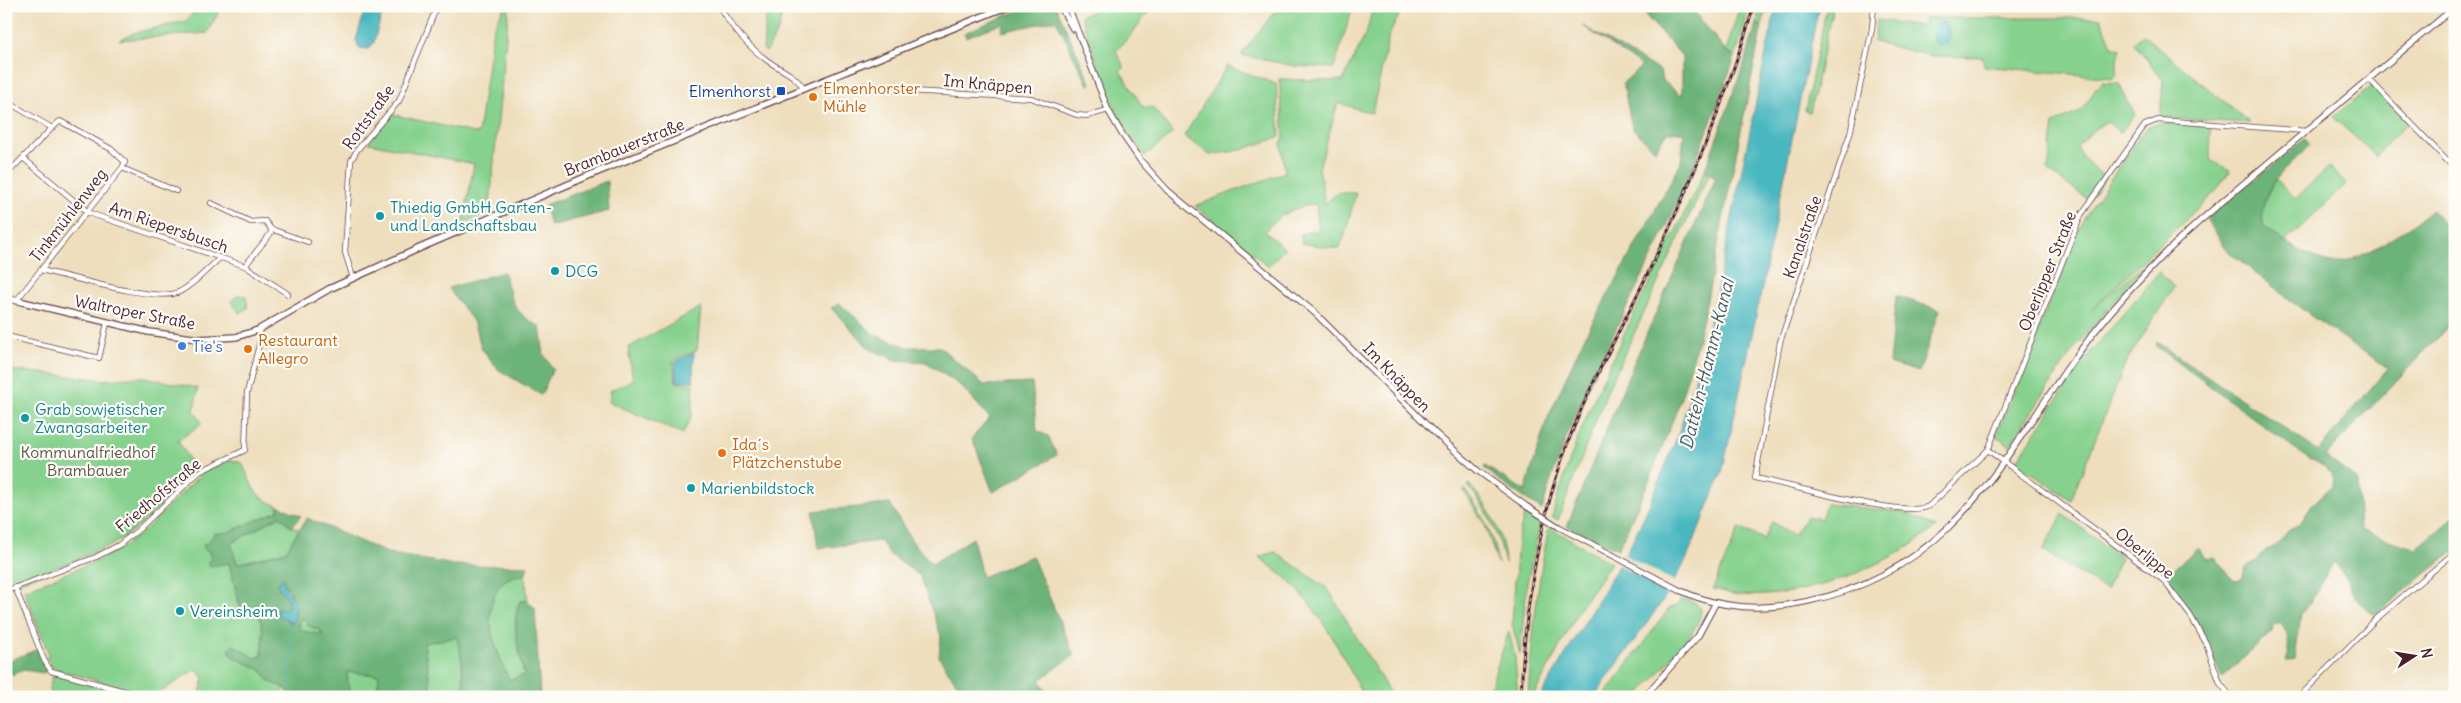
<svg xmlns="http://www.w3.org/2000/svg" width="2461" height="703" viewBox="0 0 2461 703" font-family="Delius,sans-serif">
	<rect width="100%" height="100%" fill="#fdfcf7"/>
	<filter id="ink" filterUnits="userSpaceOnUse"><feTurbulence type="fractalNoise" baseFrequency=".02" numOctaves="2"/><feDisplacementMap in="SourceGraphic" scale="10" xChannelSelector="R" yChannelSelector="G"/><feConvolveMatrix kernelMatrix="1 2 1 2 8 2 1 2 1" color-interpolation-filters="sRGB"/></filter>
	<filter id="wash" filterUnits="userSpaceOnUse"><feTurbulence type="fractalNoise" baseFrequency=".0096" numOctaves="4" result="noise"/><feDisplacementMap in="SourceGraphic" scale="20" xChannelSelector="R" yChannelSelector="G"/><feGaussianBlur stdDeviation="1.12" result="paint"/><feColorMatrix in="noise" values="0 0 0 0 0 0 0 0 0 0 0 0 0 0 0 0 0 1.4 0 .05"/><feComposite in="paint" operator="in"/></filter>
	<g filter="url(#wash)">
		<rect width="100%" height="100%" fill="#eedebd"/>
		<!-- green -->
		<path fill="#86d18e" stroke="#68785c" d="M200,6H222L207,33L119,40L134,33L186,21Z
			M505,6H509L489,213L463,223L474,164L369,143L391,114L478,134L493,29Z
			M767,6H783L779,29L766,52L763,49Z
			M1106,6H1153L1131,35L1116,51L1124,67L1120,71L1143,107L1153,108L1173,133L1145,156L1126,129L1107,93L1081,16Z
			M1279,6H1290L1298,12L1303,6H1353L1334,68L1294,66L1241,55Z
			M1373,6H1404L1389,35L1372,113L1338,103L1319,168L1325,204L1337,193H1356L1344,238L1338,249L1302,243L1300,234L1319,230L1316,204C1294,207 1279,214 1265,232L1285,249L1268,266L1195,206L1285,172L1281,143L1284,137L1279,79L1343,81L1367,31Z
			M1740,6H1750L1735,57L1726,51Z
			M1761,6H1767L1762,26L1756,24Z
			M1827,6H1833L1810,112L1805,111Z
			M1925,18H2101L2112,46L2121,49L2117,59V74L2114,78L1984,66L1983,57L1932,56L1874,42L1877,20L1923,26Z
			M2143,35L2250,123L2160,118L2163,80L2134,43Z
			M1227,66L1276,84L1280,137L1241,150L1210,155L1184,136Z
			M2101,82L2119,83L2126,100L2135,114L2120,133L2107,121L2096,128L2077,146L2082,157L2105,178L2089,200L2048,171L2054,123L2080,112Z
			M2372,86L2407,122L2376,156L2333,117Z
			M2160,123L2211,126L2210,160L2230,170L2217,190L2091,310L2152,258L2073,350L2010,445L1996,436L2082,221L2140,136L2149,126Z
			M2329,167L2346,184L2285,242L2275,236L2263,225L2261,208L2275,179L2295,199Z
			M1705,170L1710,172L1608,389L1558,520L1552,517C1585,394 1652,285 1705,170Z
			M2159,272L2174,287L2126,362L2071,500L2016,462L2083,361Z
			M238,295L246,296L248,308L240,313L231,301Z
			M701,307L697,350L673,361L676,382L694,385L692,415L683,434L609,402L611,390L633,380L628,348Z
			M12,370L105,380L144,377L198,388L194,411L202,423L178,441L196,471L140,525L114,544L6,588V373Z
			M231,460L242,463C254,487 251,496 279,506L278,511L229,532L214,534L209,542L203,545L208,550L212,560L229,563L240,608L257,604L263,632L262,657L255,658L229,649L232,656L261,670L270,681L284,687L283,697H199L204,678L196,669L153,697L53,668L46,657L49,655L24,590L97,561L121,548L142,533L203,472Z
			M1469,484C1489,507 1504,533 1505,564C1499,535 1488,509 1468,486Z
			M1465,489C1482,513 1494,535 1498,564L1485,525L1464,491Z
			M1826,504L1904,512L1936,527C1888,567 1803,600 1739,595C1731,594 1722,591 1713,589C1721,568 1731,549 1739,528L1764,539L1772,522L1794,535L1807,516L1821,519Z
			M1525,511L1541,522L1527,583L1520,654L1512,624L1518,539Z
			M2063,514L2121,558L2106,590L2043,551Z
			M280,516L291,527L299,529L286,551L237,564L230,544Z
			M1549,527L1611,563L1581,606L1533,697H1528C1532,639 1537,583 1549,527Z
			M1275,552L1328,589L1392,697H1364C1343,657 1322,612 1289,581C1280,573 1269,565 1259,557Z
			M515,575H525L528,601H520C510,623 520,653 524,675L508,680L493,638L490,620L492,599L501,582Z
			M1681,599L1696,603L1701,609C1703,631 1652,679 1637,697H1603L1669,609L1677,605Z
			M301,617L307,621V625L319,630L323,635L301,631L299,628Z
			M1509,631L1515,658L1518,697H1487Z
			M456,637C464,656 461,677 466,697H432L424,643Z
			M346,672L379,675L377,697H350Z
			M53,675H57L138,697H51L49,688Z"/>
		<!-- forest -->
		<path fill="#6cb379" stroke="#5b6952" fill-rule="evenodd" d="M1035,6H1053L1057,9L1091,84L1088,85L1056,20L1002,32L1003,23L966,37L964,33L1012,13Z
			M1637,6H1690L1726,51L1735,57C1715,112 1695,167 1670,219C1625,316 1570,407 1542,510L1504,484L1484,468L1485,466L1525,491L1546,422L1583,340L1681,163L1684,132H1667L1655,150L1632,128L1623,83L1642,66L1583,26L1660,71L1662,80L1682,96V56Z
			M1756,24L1762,26L1705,309L1693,359L1679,404L1648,483L1618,549L1598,541H1592L1567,526L1629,374L1716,178L1705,170L1748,53Z
			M2305,139L2310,145C2285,170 2259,186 2263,225C2275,237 2313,260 2330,263C2354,267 2413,226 2432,210L2453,234L2455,233V319L2325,456L2357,480L2360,530L2416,549L2455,516V550L2376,614C2350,607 2351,573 2332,562L2319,590L2301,614L2295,659L2286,661C2289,647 2291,633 2279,623L2273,624L2272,632L2222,678L2202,632L2168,582L2170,572L2198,548L2207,559L2215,557L2230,577L2236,580L2242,578L2246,567L2257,560L2266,550L2276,546L2288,531L2301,522L2313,504L2333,485L2334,479L2325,467L2302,454L2156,346L2157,342L2318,451L2388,368L2308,314L2228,251L2206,219Z
			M607,181L609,211L550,226L545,205Z
			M504,272C513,302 511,311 540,327L544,355L553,369L541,395L499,370L482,349L473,321L448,288Z
			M1896,296L1940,310L1919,372L1889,363Z
			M840,304L875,335L907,347H940L984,385L1032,383L1037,431L1048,436L1057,455L993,492L972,438L990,418L961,386L926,362L895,360L870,349L831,308Z
			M890,504L912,541L932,564L973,538L982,577L1032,556L1074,655L1040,680L1049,697H966L939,657L941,636L920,576L889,554L881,541L818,548L813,511Z
			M279,506L301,516L291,527L280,516L231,543L237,564L286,551L307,518L387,553L454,565L528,566L525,575C512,575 503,579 497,590C485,612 491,637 500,659C502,666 507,673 509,680L524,675C520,652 510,623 520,601H528L535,608L540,697H466C461,677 464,655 456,637L424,643L432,697H377L379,675L347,672L350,697H291L284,687L270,682L261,670L232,656L229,649L234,645L255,658L262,656L263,632L257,604L241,609L229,563L210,566L208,562L212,560L208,550H205L203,545L209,542L214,534L229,532L278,511ZM283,583L290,590L296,610L289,623L284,618L289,605ZM301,617L307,621V625L319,630L323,635L301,631L299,628Z
			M38,649L47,669L44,673L23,670L13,675L6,670V662Z"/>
		<!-- water -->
		<path fill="#48b7bf" stroke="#496b75" d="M366,6H384L374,42L369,49L359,48L356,40Z
			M1776,6H1819L1758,307L1722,473L1687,558L1666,596L1594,697H1540L1630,546L1649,506L1679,432L1705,347Z
			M1943,22L1948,28L1950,37L1946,44L1938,46C1931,40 1932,33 1935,25Z
			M694,353L693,382L677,381L675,362Z
			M282,579H284L283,583C295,601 296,598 294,622L292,623L278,615L277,609L285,610C295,602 282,593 277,585Z"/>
		<!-- pier -->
		<path fill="#eedebd" d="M1622,554L1677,583L1671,593L1616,564Z"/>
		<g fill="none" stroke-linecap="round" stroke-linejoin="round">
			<!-- stream -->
			<path stroke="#48b7bf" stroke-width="1" d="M289,623C284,633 289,640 291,650C294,668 283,680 297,697"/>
		</g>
	</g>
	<g filter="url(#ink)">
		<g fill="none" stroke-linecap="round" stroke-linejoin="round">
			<defs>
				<path id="minor" d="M719,6C732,28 747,46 768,61C782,71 795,74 804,89
					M1874,6L1872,29L1850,134L1780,342L1755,478C1787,484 1906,519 1929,506L1988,450L2081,215L2145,125L2158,120L2307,131
					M2369,79L2455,169
					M864,85L875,89L1031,98L1077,115L1087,116L1108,110
					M6,101L52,128L60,121L111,149L125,162L122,168
					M23,158L89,213L245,266L288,294
					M6,175L52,128
					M211,203L251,222L265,221L271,229V233L245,266
					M271,229L308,242
					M41,270C69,276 156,303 179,292C194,285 207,269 220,258
					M353,278L345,252L351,161L357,150L399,101L437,6
					M16,301L122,168L176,191
					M6,336L99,358L107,323
					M1988,450L2163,580L2190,615L2206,643L2220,683L2231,697
					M15,587L44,660L51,671L146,697
					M6,591L96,557L119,545L138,530L199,472L245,450L247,393L261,337L258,330
					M2299,697L2375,620L2455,552"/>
				<path id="tertiary" d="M1060,6L1073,29
					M1068,6L1108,110L1122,134L1140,160L1167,190L1315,313L1436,434L1478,471L1526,506
					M1559,527L1679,590C1722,610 1764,611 1809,601C1950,571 1996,469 2071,363C2096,328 2124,295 2154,265C2193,224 2238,189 2281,152C2339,104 2397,55 2455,7
					M1644,697L1698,636L1715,604"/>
				<path id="secondary" d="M6,298L149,332L199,339L236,337L258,330L329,289L420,248L595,173L1008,6"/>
			</defs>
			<!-- minor casing -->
			<use href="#minor" stroke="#633c41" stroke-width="6"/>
			<!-- tertiary casing -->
			<use href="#tertiary" stroke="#633c41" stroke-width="7"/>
			<!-- secondary casing -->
			<use href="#secondary" stroke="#633c41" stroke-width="8"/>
			<!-- minor -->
			<use href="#minor" stroke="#fff" stroke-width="4.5"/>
			<!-- tertiary -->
			<use href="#tertiary" stroke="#fff" stroke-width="5"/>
			<!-- secondary -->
			<use href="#secondary" stroke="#fff" stroke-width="5.5"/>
			<defs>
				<path id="rail" d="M1521,697C1524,615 1536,536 1562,459C1584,394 1618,335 1648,273C1690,187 1726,98 1754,6"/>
			</defs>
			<!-- rail casing -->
			<use href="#rail" stroke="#4a1f2b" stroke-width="3"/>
			<!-- rail -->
			<use href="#rail" stroke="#fdfcf7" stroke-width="1" stroke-dasharray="4" stroke-linecap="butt"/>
			<defs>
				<path id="tertiary-bridge" d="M1526,506L1559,527"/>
			</defs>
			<!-- tertiary-bridge casing -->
			<use href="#tertiary-bridge" stroke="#633c41" stroke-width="7" stroke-linecap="butt"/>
			<!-- tertiary-bridge -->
			<use href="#tertiary-bridge" stroke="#fff" stroke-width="5"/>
		</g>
	</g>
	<!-- markers -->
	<rect fill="#1a4fb4" stroke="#fdfcf7" stroke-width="2" x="776" y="86" width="10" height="10" rx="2.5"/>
	<g fill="#e8710a" stroke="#fdfcf7" stroke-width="2">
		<circle cx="813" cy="97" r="5"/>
		<circle cx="248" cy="349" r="5"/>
		<circle cx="722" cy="453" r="5"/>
	</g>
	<g fill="#0f9aa8" stroke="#fdfcf7" stroke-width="2">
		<circle cx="380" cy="216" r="5"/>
		<circle cx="555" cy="271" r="5"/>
		<circle cx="25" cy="418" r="5"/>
		<circle cx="691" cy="488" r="5"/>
		<circle cx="180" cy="611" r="5"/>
	</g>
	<circle fill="#3f7fe0" stroke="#fdfcf7" stroke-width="2" cx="182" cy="346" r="5"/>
	<g text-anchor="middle" stroke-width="4.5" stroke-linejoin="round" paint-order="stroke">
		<!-- street labels -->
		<g font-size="16" fill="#4a1f2b" stroke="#fdfcf7">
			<text transform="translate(988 84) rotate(5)" y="6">Im Knäppen</text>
			<text transform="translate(368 117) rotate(-54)" y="6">Rottstraße</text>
			<text transform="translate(624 147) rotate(-22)" y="6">Brambauerstraße</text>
			<text transform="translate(68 215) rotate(-52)" y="6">Tinkmühlenweg</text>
			<text transform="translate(169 227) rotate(19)" y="6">Am Riepersbusch</text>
			<text transform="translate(1802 237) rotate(-71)" y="6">Kanalstraße</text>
			<text transform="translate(2047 271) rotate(-68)" y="6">Oberlipper Straße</text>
			<text transform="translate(135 312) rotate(11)" y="6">Waltroper Straße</text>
			<text transform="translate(1397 377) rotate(46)" y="6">Im Knäppen</text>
			<text transform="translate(158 495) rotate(-40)" y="6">Friedhofstraße</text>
			<text transform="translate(2145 553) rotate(39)" y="6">Oberlippe</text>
		</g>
		<!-- food labels -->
		<g font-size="16" fill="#c56008" stroke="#fdfcf7" text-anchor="start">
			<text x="823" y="94">Elmenhorster<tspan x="823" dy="18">Mühle</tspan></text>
			<text x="258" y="346">Restaurant<tspan x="258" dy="18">Allegro</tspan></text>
			<text x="732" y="450">Ida´s<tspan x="732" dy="18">Plätzchenstube</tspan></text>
		</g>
		<!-- transit labels -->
		<g font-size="16" fill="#164399" stroke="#fdfcf7" text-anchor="end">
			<text x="771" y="97">Elmenhorst</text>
		</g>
		<!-- culture labels -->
		<g font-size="16" fill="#0d838f" stroke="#fdfcf7" text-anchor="start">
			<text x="390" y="213">Thiedig GmbH Garten-<tspan x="390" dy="18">und Landschaftsbau</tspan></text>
			<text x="565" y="277">DCG</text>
			<text x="35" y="415">Grab sowjetischer<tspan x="35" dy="18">Zwangsarbeiter</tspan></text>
			<text x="701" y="494">Marienbildstock</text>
			<text x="190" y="617">Vereinsheim</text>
		</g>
		<!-- shop labels -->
		<g font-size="16" fill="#366cbe" stroke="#fdfcf7" text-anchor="start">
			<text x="192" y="352">Tie's</text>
		</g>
		<!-- park labels -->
		<g font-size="16" fill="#5c5449" stroke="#fdfcf7">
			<text x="88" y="458">Kommunalfriedhof<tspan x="88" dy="18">Brambauer</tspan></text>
		</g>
		<!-- water labels -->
		<g font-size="18" font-style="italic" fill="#495c66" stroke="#fdfcf7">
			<text transform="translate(1707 364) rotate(-76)" y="6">Datteln-Hamm-Kanal</text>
		</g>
	</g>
	<!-- margin -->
	<rect width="2461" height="703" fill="none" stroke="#fdfcf7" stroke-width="25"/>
	<!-- north arrow -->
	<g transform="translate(2414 656) rotate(78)" stroke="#fdfcf7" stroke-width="4" paint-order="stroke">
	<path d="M0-4L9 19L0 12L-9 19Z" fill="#4a1f2b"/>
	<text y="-8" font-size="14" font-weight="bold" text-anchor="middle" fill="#4a1f2b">N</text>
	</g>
</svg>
